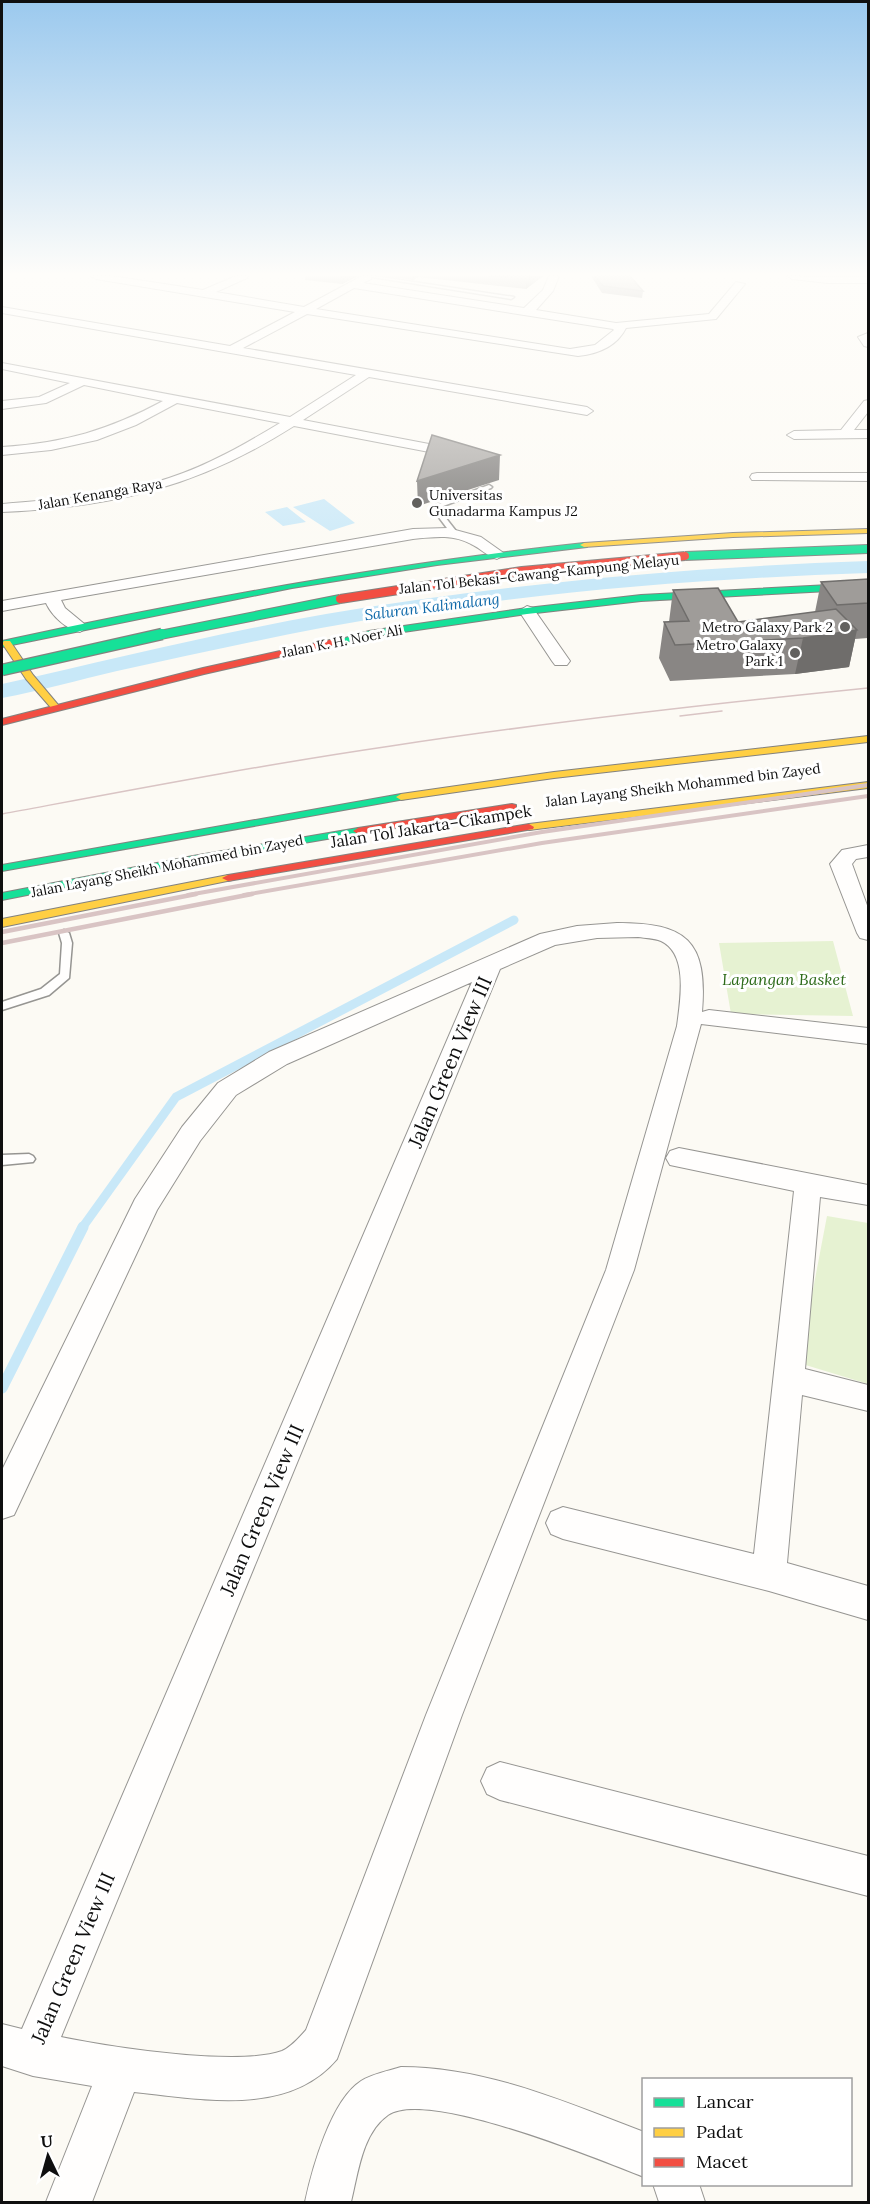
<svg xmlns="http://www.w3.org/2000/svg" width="870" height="2204" viewBox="0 0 870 2204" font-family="Lora,serif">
	<rect width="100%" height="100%" fill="#fcfaf4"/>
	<!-- green -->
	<path fill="#e6f2d2" d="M833,941L853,1016L731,1014L719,943Z
		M827,1216L868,1223V1384L799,1363Z"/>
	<!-- water -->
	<path fill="#c8e8f8" d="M324,499L355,523L330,531L293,507Z
		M287,507L306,522L283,526L265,512Z"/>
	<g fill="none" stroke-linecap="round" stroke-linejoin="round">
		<!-- stream-far1 -->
		<path stroke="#c8e8f8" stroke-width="9" d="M82,1228L176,1097L514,920"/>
		<!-- stream -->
		<path stroke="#c8e8f8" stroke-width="11" d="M2,1388L83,1227"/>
		<!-- canal -->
		<path fill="#c8e8f8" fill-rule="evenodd" d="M868,561V573C686,579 501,595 321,628C253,641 185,656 117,671C78,680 40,691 2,698V684C109,660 217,633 326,614C505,584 687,567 868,561Z"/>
		<defs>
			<path id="lane" d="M366,276H374L514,297L511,299Z
				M489,485L492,487L491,488L438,508L456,531L454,532H450L431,507Z
				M64,930L69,933L72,943L69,978L49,995L2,1010V1002L41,989L60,974L62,943L59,933Z
				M29,1154L33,1156L35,1159L33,1162L2,1165V1155Z"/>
			<path id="street" d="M91,276H112L203,290L236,276H248L247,278L216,292L304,307L362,276H371V279L363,283L524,308L543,290L549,276H559L553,291L536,310L616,323L709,314L736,282L745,284L716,319L626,328C617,346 598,354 578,356L307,314L243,348L587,407L593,411L587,415L369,377L303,420L450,448L455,449L457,452L455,455L450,456L294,426C198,487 114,507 2,512V504C58,499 116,496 169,478C209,465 245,444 280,423L177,403L136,425L97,440L51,450L2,455V447C64,443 109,430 163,401L84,385L46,403L2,409V401L39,397L70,383L2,369V363L290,417L356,375L2,313V307L230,346L295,312L96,279ZM354,288L613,329L614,330L595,345L570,349L316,309Z
				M787,276L868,277V283H828L792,279Z
				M868,333V347L864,346L858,337Z
				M868,400V412L854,430H868V438L794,439L787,435L794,431L841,430L864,401Z
				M757,473H868V481L752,480L750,477L752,474Z
				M448,528L481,537L505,554L497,559C487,556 480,548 471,544C453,534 433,537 413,539L61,600L65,608L88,627L80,632C66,629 52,616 46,603L2,611V601L413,529Z
				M527,606L533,608L570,661L567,665H555L552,661L519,611Z
				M868,845V857L856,859L852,864L868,908V940L860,938L857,933L830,864L842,850Z
				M617,923C686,923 708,940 702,1012L709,1010L868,1028V1044L701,1024L634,1270L462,1715L337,2059C288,2117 201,2099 134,2092L92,2202H46L92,2086L33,2076L2,2066V2024L22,2029L472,982L287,1064L236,1095L200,1141L157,1210L14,1515L2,1519V1470L135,1199L182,1127L218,1083L269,1052L540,934L577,926ZM638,937C645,938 654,938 661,941C689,954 680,1002 677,1026L606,1270L426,1715L306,2030C299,2038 291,2047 282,2051C237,2067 110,2047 61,2037L500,969L555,945L597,938Z
				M679,1148L868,1185V1205L820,1197L805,1369L868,1385V1411L802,1395L787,1563L868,1586V1620L769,1591L563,1539L551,1534L546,1523L551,1512L563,1507L754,1554L794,1191L670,1165L666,1158L670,1151Z
				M500,1762L868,1856V1896L500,1800L487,1794L481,1781L487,1768Z
				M401,2067C486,2067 565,2102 644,2132V2177C600,2160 427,2088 388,2115C362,2133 358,2174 351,2202H305C312,2169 331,2100 361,2081C372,2074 388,2071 401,2067Z
				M653,2184H699L705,2202H659Z"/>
			<path id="fast" d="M584,543H587V547L437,565L292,588L2,647V641C195,599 388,564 584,543Z
				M868,583V589L641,601L527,614L369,637L339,644L335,641L369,631L527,608L641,595Z
				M401,794L405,795V799L2,871V865Z
				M358,828L363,831L362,833L193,862L2,900V893L193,856Z"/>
			<path id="slow" d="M868,529V533L733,537L584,547L580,545L584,543L733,533Z
				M4,641H10L33,675L59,706V710H53L26,679L2,643Z
				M868,736V742L554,778L401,800L396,797L401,794L554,772Z
				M868,782V788L529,830L524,827L529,824Z
				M228,875L232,876V880L2,927V919Z"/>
			<path id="jam" d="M339,638L343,641L342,643L204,674L2,725V719L203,668Z
				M512,804L516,805V809L358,834L353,831L358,828Z
				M529,824L534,827L533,829L228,881L222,878L228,875Z"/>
		</defs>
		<!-- lane casing -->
		<use href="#lane" stroke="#969592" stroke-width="3"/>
		<!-- street casing -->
		<use href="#street" stroke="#969592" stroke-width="2"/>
		<!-- fast casing -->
		<use href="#fast" stroke="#83827f" stroke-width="2"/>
		<!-- slow casing -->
		<use href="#slow" stroke="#83827f" stroke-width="2"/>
		<!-- jam casing -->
		<use href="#jam" stroke="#83827f" stroke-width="2"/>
		<!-- lane -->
		<use href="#lane" fill="#fffefd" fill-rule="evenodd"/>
		<!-- street -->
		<use href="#street" fill="#fffefd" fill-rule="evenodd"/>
		<!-- fast -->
		<use href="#fast" fill="#16e098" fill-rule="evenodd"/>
		<!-- slow -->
		<use href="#slow" fill="#ffcf43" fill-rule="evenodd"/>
		<!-- jam -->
		<use href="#jam" fill="#f24e42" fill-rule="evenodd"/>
		<!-- tram -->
		<path stroke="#d9c4c4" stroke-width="1.5" d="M680,716L722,711
			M2,814C131,790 261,765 391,746C549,722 709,704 868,688"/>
		<!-- rail-far1 -->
		<path stroke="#d9c4c4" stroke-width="4" d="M188,895L542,832L868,785
			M244,895L542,843L868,796"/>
		<!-- rail -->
		<path stroke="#d9c4c4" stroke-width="4.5" d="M2,932L196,894
			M2,943L252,894"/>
		<defs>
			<path id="fast-bridge-far1" d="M685,556L868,549
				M155,636L340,599"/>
			<path id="fast-bridge" d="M2,670L162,634"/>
			<path id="jam-bridge" d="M340,599L522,571L685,556"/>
		</defs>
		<!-- fast-bridge-far1 casing -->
		<use href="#fast-bridge-far1" stroke="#83827f" stroke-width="10" stroke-linecap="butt"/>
		<!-- fast-bridge casing -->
		<use href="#fast-bridge" stroke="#83827f" stroke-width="13" stroke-linecap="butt"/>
		<!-- jam-bridge casing -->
		<use href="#jam-bridge" stroke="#83827f" stroke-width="10" stroke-linecap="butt"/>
		<!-- fast-bridge-far1 -->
		<use href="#fast-bridge-far1" stroke="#16e098" stroke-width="8"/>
		<!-- fast-bridge -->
		<use href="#fast-bridge" stroke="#16e098" stroke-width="10"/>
		<!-- jam-bridge -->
		<use href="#jam-bridge" stroke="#f24e42" stroke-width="8"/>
	</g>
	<!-- wall -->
	<path fill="#898684" d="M305,276H358L342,284L305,280Z
		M386,276H543L526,289L418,277L413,280Z
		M591,276H630L643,291L642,298L602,293Z
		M868,579V638L855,639L849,667L795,674L670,681L659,658L664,622H669L673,590L738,622L815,612L821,582Z"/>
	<!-- shaded-wall -->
	<path fill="#6f6d6b" d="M341,276H358L342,284Z
		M413,276H418V277L413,280Z
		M531,276H543L526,289V279Z
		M500,455L499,480L418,506L417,481Z
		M857,630L849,667L795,674L803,638Z"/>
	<!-- building -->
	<path fill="#9f9c99" stroke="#6f6d6b" stroke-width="1.5" d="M489,276H531L526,279Z
		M595,276H630L643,291L603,286Z
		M432,435L500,455L417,481Z
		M868,579V603L837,605L821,582Z
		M718,588L738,622L836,609L857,630L803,638L675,645L664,622L689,621L673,590Z"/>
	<!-- sky -->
	<linearGradient id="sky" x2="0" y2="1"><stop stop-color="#9bc9ee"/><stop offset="0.47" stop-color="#fefdfa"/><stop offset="1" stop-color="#fefdfa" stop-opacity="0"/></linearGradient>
	<rect width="870" height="584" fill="url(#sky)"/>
	<!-- markers -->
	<g fill="#62615f" stroke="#fff" stroke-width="2">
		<circle cx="417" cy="503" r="6"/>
		<circle cx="845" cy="627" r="6"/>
		<circle cx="795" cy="653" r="6"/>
	</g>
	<g text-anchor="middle" stroke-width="6" stroke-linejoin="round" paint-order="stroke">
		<!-- far-street labels -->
		<g font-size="14" fill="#0f0f0f" stroke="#fff">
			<text transform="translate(100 494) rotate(-10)" y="5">Jalan Kenanga Raya</text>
			<text transform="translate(539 574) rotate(-6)" y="5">Jalan Tol Bekasi–Cawang–Kampung Melayu</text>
			<text transform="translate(342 641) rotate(-11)" y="5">Jalan K. H. Noer Ali</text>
			<text transform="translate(683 785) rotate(-7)" y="5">Jalan Layang Sheikh Mohammed bin Zayed</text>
			<text transform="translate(167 866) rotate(-11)" y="5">Jalan Layang Sheikh Mohammed bin Zayed</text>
		</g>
		<!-- far-poi labels -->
		<g font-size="14" fill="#0f0f0f" stroke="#fff" text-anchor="end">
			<text x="429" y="500" text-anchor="start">Universitas<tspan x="429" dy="16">Gunadarma Kampus J2</tspan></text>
			<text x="833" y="632">Metro Galaxy Park 2</text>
			<text x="783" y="650">Metro Galaxy<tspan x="783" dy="16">Park 1</tspan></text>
		</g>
		<!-- far-water labels -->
		<g font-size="15" font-style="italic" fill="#0f69a9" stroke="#fff">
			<text transform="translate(432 607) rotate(-7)" y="5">Saluran Kalimalang</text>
		</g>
		<!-- street labels -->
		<g font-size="16" fill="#0f0f0f" stroke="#fff">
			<text transform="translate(431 826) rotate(-9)" y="6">Jalan Tol Jakarta–Cikampek</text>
		</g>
		<!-- park labels -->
		<g font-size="16" font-style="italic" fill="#2d6b1a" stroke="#fff">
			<text x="784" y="985">Lapangan Basket</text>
		</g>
		<!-- near-street labels -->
		<g font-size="20" fill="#0f0f0f" stroke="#fff">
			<text transform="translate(450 1062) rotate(-67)" y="7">Jalan Green View III</text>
			<text transform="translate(262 1510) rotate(-67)" y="7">Jalan Green View III</text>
			<text transform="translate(73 1958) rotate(-67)" y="7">Jalan Green View III</text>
		</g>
	</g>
	<!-- border -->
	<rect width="870" height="2204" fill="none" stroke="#0f0f0f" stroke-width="6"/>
	<!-- legend -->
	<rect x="642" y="2078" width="210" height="108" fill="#ffffff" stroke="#9f9f9f" stroke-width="1.5"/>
	<rect x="654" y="2098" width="30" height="9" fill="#16e098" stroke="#9f9f9f" stroke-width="1.5"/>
	<text x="696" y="2108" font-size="18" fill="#0f0f0f">Lancar</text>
	<rect x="654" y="2128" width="30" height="9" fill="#ffcf43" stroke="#9f9f9f" stroke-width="1.5"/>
	<text x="696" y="2138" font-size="18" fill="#0f0f0f">Padat</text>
	<rect x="654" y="2158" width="30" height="9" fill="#f24e42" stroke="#9f9f9f" stroke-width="1.5"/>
	<text x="696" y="2168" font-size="18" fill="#0f0f0f">Macet</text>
	<!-- north arrow -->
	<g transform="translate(48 2156) rotate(355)" stroke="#ffffff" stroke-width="4.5" paint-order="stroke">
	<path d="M0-4.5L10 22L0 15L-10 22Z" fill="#0f0f0f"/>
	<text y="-9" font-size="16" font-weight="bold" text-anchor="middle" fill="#0f0f0f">U</text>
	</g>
</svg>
